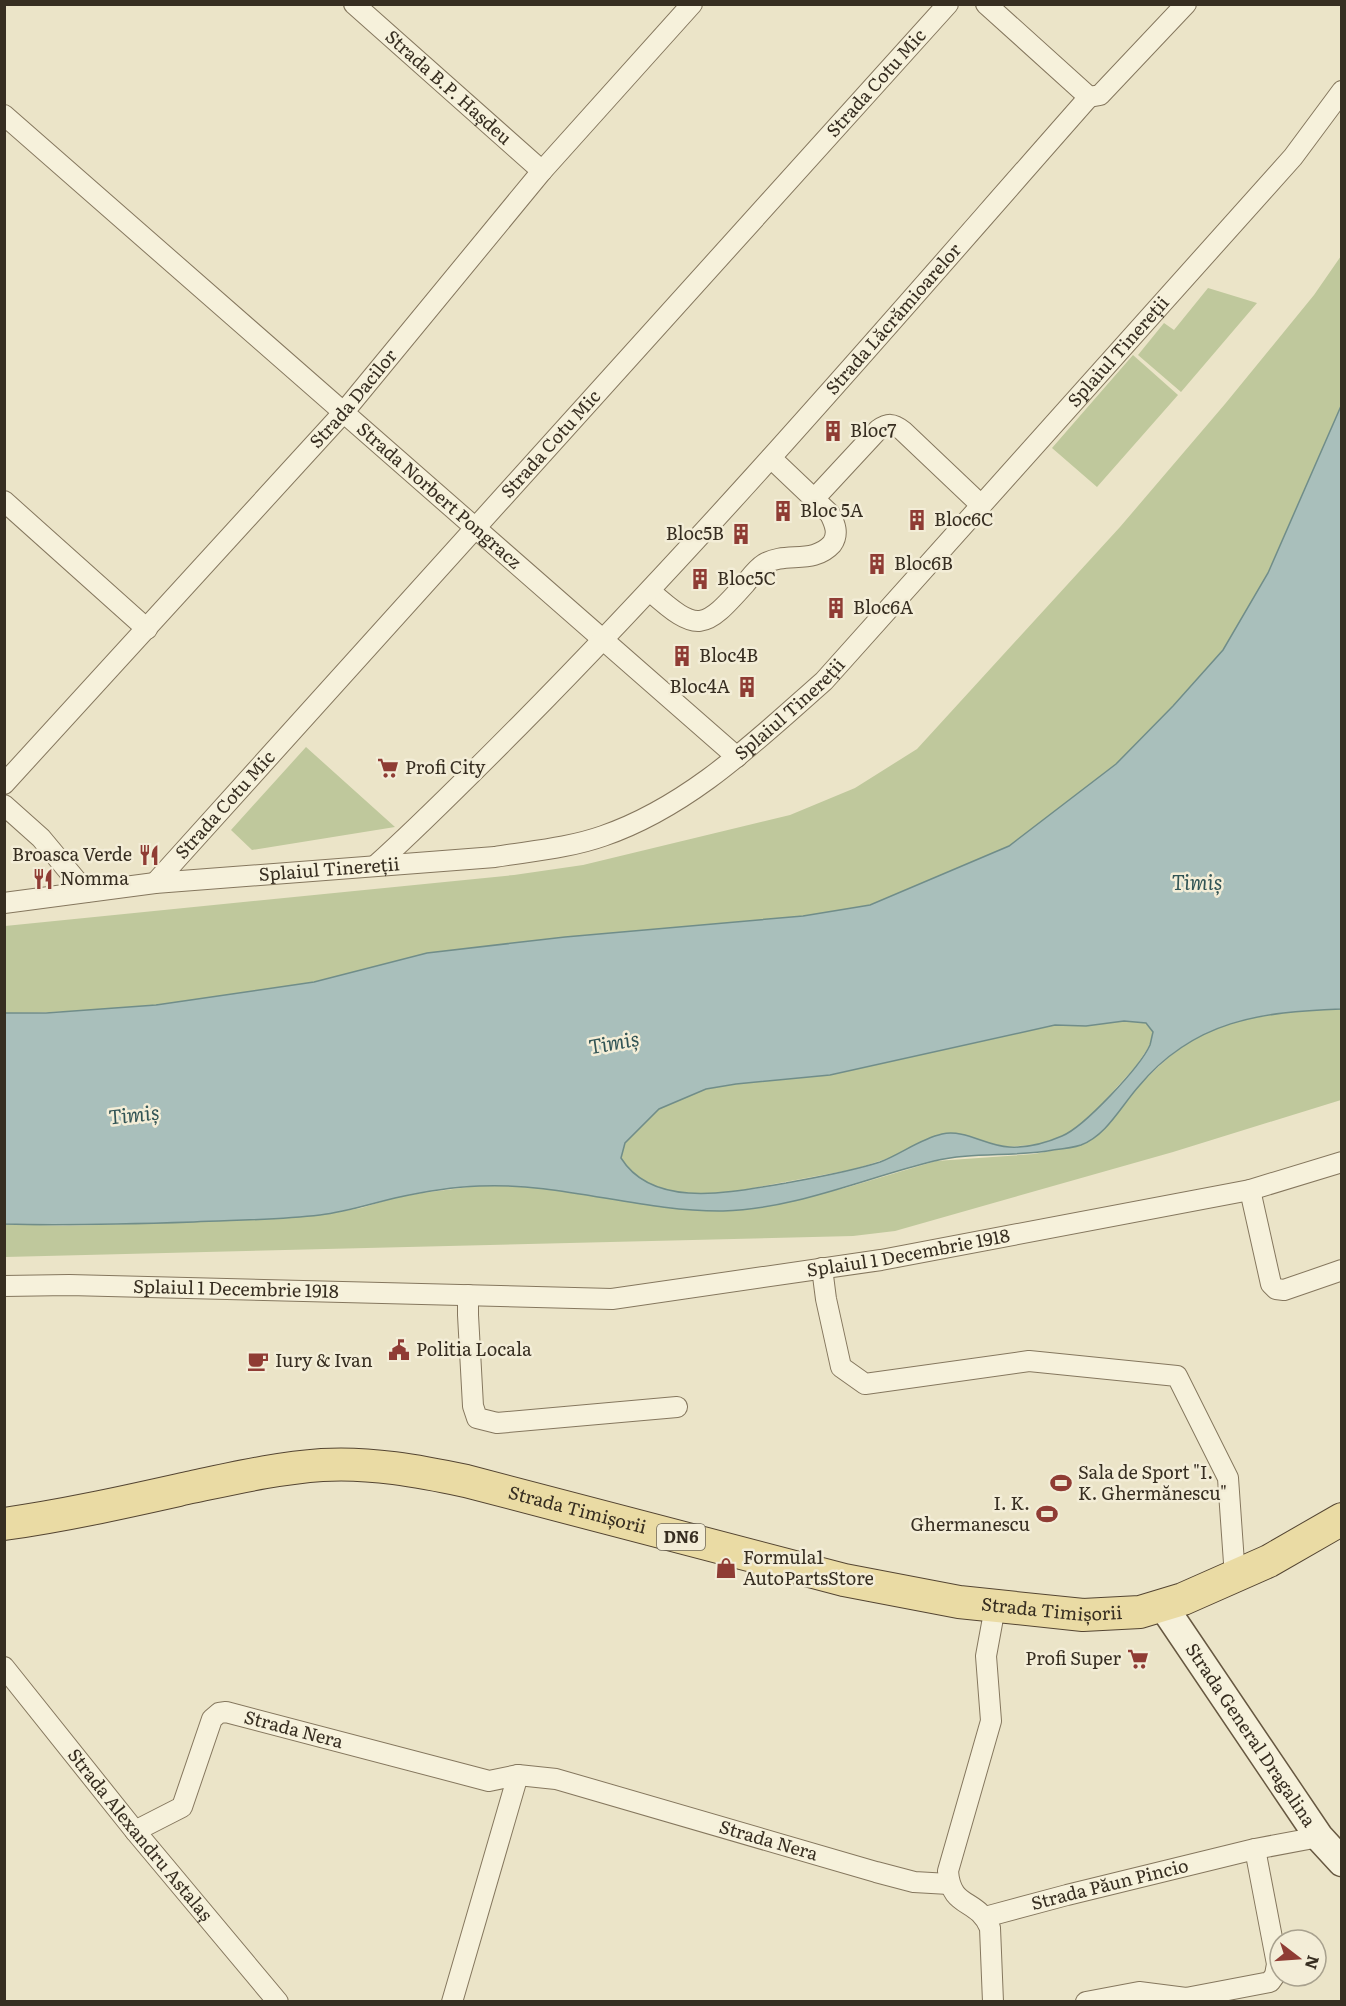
<svg xmlns="http://www.w3.org/2000/svg" width="1346" height="2006" viewBox="0 0 1346 2006" font-family="Literata,serif">
	<rect width="100%" height="100%" fill="#ebe4c8"/>
	<!-- green -->
	<path fill="#bfc89c" d="M1341,256V406L1268,573L1223,650L1173,706L1116,764L1009,846L870,905L803,916L730,923L359,972C244,999 123,1012 5,1013V926L514,875L583,865L790,815L855,788L917,749L1120,527L1225,404L1314,295Z
		M1208,288L1257,303L1181,392L1138,355L1164,323L1174,330Z
		M1133,355L1178,395L1097,487L1052,448Z
		M306,747L395,827L252,850L231,830Z
		M1341,1009V1100L1173,1152L895,1231L853,1236L5,1257V1224L63,1226L136,1224L321,1215L361,1208L394,1198L422,1193L477,1186H521L555,1189L637,1203L686,1209L723,1211L760,1207L845,1188L936,1161L1034,1154L1070,1147L1114,1117L1141,1083L1169,1057L1196,1037L1230,1023L1255,1017L1287,1011Z
		M1124,1021L1146,1023L1153,1032L1150,1045L1136,1066L1099,1107L1077,1128L1063,1136L1039,1144L1008,1147L989,1143L931,1138L898,1155L855,1169L731,1192L701,1194L670,1191L640,1180L627,1168L621,1158L624,1143L659,1109L706,1089L736,1084L830,1075L1055,1025L1086,1026Z"/>
	<!-- water -->
	<path fill="#a9bfbb" stroke="#708d89" stroke-width="1.5" fill-rule="evenodd" d="M1341,406V1009C1261,1012 1194,1020 1139,1086C1121,1106 1107,1135 1081,1145C1072,1148 1062,1149 1053,1150C1015,1157 971,1152 934,1161C865,1178 795,1209 723,1211C640,1212 562,1182 479,1186C451,1187 422,1192 395,1198C370,1204 346,1212 320,1215C278,1220 236,1220 194,1222C131,1224 68,1226 5,1224V1013H46L156,1005L314,982L427,953L565,937L803,916L870,905L1009,846L1116,764L1173,706L1223,650L1268,573ZM1124,1021L1146,1023L1153,1032C1152,1036 1151,1041 1150,1045C1140,1067 1084,1127 1062,1136C1046,1143 1026,1148 1009,1147C986,1146 965,1129 942,1134C920,1139 901,1154 880,1162C849,1172 818,1177 786,1183C736,1191 654,1211 621,1158L625,1143L659,1109L706,1089L736,1084L830,1075L1055,1025L1086,1026Z"/>
	<g fill="none" stroke-linecap="round" stroke-linejoin="round">
		<defs>
			<g id="street">
				<path id="s1" d="M354,4L542,171"/>
				<path d="M986,4L1089,97"/>
				<path d="M1089,97L1100,95L1186,4"/>
				<path id="s2" d="M4,115L737,757"/>
				<path d="M814,499L878,430C888,423 893,423 903,431L981,505"/>
				<path d="M4,501L147,629"/>
				<path d="M650,591C698,634 704,630 745,584C750,578 756,569 764,564C786,551 813,565 832,544C839,534 835,524 830,514L771,458"/>
				<path id="s3" d="M4,784L343,413L542,171L692,4"/>
				<path d="M4,805L41,838L86,892"/>
				<path id="s4" d="M375,866C425,821 472,773 519,726C718,525 902,309 1089,97"/>
				<path id="s5" d="M155,883L948,4"/>
				<path id="s6" d="M4,903L155,883L495,857C531,851 569,848 603,836C690,806 757,740 824,681L1293,157L1342,91"/>
				<path d="M1250,1190L1271,1284L1276,1289L1284,1290L1342,1270"/>
				<path d="M822,1268L826,1299L841,1367L865,1384L1029,1361L1177,1376L1228,1478L1235,1577"/>
				<path id="s7" d="M4,1286L69,1285L612,1299L881,1260L1250,1190L1342,1162"/>
				<path d="M468,1295V1315L473,1406L477,1418L497,1423L677,1407"/>
				<path id="s8" d="M4,1667L135,1831L278,2002"/>
				<path id="s9" d="M135,1831L182,1807L212,1719L219,1713L226,1712L489,1781L518,1775L556,1779L876,1872L914,1882L949,1884"/>
				<path id="s10" d="M985,1917L1067,1895L1255,1849L1319,1837"/>
				<path d="M452,2002L518,1775"/>
				<path d="M993,2002L990,1928C977,1897 951,1910 948,1871L991,1721L986,1656L995,1607"/>
				<path d="M1086,2002L1139,1992L1186,1998L1270,1982L1275,1975L1277,1964L1255,1849"/>
			</g>
			<g id="secondary">
				<path id="s11" d="M1163,1606L1319,1837L1342,1862"/>
			</g>
			<g id="primary">
				<path id="s12" d="M4,1524C68,1515 129,1501 192,1487C235,1478 278,1468 322,1465C370,1462 419,1471 466,1481L844,1580L959,1602L1083,1615L1140,1612L1183,1599L1269,1561L1342,1519"/>
			</g>
		</defs>
		<!-- street casing -->
		<use href="#street" stroke="#85775e" stroke-width="22"/>
		<!-- secondary casing -->
		<use href="#secondary" stroke="#675841" stroke-width="31"/>
		<!-- primary casing -->
		<use href="#primary" stroke="#544532" stroke-width="34"/>
		<!-- street -->
		<use href="#street" stroke="#f6f1db" stroke-width="20"/>
		<!-- secondary -->
		<use href="#secondary" stroke="#f6f1db" stroke-width="28"/>
		<!-- primary -->
		<use href="#primary" stroke="#eadba4" stroke-width="32"/>
	</g>
	<!-- icons -->
	<defs>
		<symbol id="building-bare" viewBox="-9 -9 18 18"><path d="M-4-6H4V6H1V3H-1V6H-4ZM-2.5-4.3h1.7v1.8h-1.7ZM.8-4.3h1.7v1.8H.8ZM-2.5-1h1.7V.8h-1.7ZM.8-1h1.7V.8H.8Z" fill="#8f3c34" stroke="#f3edd7" stroke-width="2.5" paint-order="stroke"/></symbol>
		<symbol id="supermarket-bare" viewBox="-9 -9 18 18"><path d="M-6-5.5h2.5l.6 2H6L4.5 2H-2.5L-4.4-4H-6ZM-1.5 3.2a1.3 1.3 0 1 0 .1 0ZM3 3.2a1.3 1.3 0 1 0 .1 0Z" fill="#8f3c34" stroke="#f3edd7" stroke-width="2.5" paint-order="stroke"/></symbol>
		<symbol id="restaurant-bare" viewBox="-9 -9 18 18"><path d="M-5-6h1v4h1v-4h1v4h1v-4h1v5L-1.5 .5V6h-2V.5L-5-1ZM5-6V6H3V1.5H1.5Q1.5-4 5-6Z" fill="#8f3c34" stroke="#f3edd7" stroke-width="2.5" paint-order="stroke"/></symbol>
		<symbol id="civic-bare" viewBox="-9 -9 18 18"><path d="M-.6-6.5H3V-4.5H.6V-3L4-1V1h2V6H-6V1h2V-1L-.6-3ZM-1.2 2.5V6h2.4V2.5Z" fill="#8f3c34" stroke="#f3edd7" stroke-width="2.5" paint-order="stroke"/></symbol>
		<symbol id="cafe-bare" viewBox="-9 -9 18 18"><path d="M-5.5-4.5H6V0H3Q3 3.5 0 3.5H-2.5Q-5.5 3.5-5.5 0ZM3-3.2v2h1.7v-2ZM-6 4.5H4V6H-6Z" fill="#8f3c34" stroke="#f3edd7" stroke-width="2.5" paint-order="stroke"/></symbol>
		<symbol id="stadium-bare" viewBox="-9 -9 18 18"><path d="M0-5a6.5 5 0 1 0 0 10a6.5 5 0 1 0 0-10ZM-3.5-1.8h7v3.6h-7Z" fill="#8f3c34" stroke="#f3edd7" stroke-width="2.5" paint-order="stroke"/></symbol>
		<symbol id="shop-bare" viewBox="-9 -9 18 18"><path d="M-5-2.5h2.3a2.7 3.5 0 0 1 5.4 0H5L5.5 6h-11ZM-1.5-2.5h3a1.5 2.3 0 0 0-3 0Z" fill="#8f3c34" stroke="#f3edd7" stroke-width="2.5" paint-order="stroke"/></symbol>
	</defs>
	<g fill-rule="evenodd">
		<use href="#building-bare" x="818" y="416" width="30" height="30"/>
		<use href="#building-bare" x="768" y="496" width="30" height="30"/>
		<use href="#building-bare" x="902" y="505" width="30" height="30"/>
		<use href="#building-bare" x="726" y="519" width="30" height="30"/>
		<use href="#building-bare" x="862" y="549" width="30" height="30"/>
		<use href="#building-bare" x="685" y="564" width="30" height="30"/>
		<use href="#building-bare" x="821" y="593" width="30" height="30"/>
		<use href="#building-bare" x="667" y="641" width="30" height="30"/>
		<use href="#building-bare" x="732" y="672" width="30" height="30"/>
		<use href="#supermarket-bare" x="373" y="753" width="30" height="30"/>
		<use href="#restaurant-bare" x="134" y="840" width="30" height="30"/>
		<use href="#restaurant-bare" x="28" y="864" width="30" height="30"/>
		<use href="#civic-bare" x="384" y="1335" width="30" height="30"/>
		<use href="#cafe-bare" x="243" y="1346" width="30" height="30"/>
		<use href="#stadium-bare" x="1046" y="1468" width="30" height="30"/>
		<use href="#stadium-bare" x="1032" y="1499" width="30" height="30"/>
		<use href="#shop-bare" x="711" y="1553" width="30" height="30"/>
		<use href="#supermarket-bare" x="1123" y="1644" width="30" height="30"/>
	</g>
	<g text-anchor="middle" stroke-width="5" stroke-linejoin="round" paint-order="stroke">
		<!-- shield labels -->
		<rect fill="#f3edd7" stroke="#6f6758" stroke-width="1.5" x="657" y="1524" width="48" height="26" rx="4.5"/>
		<g font-size="16" font-weight="bold" fill="#372e21">
			<text x="681" y="1543">DN6</text>
		</g>
		<!-- street labels -->
		<g font-size="18" fill="#372e21" stroke="#f3edd7">
			<text dy="6" stroke="none"><textPath href="#s5" startOffset="1077">Strada Cotu Mic</textPath></text>
			<text dy="6" stroke="none"><textPath href="#s1" startOffset="126">Strada B.P. Hașdeu</textPath></text>
			<text dy="6" stroke="none"><textPath href="#s4" startOffset="754">Strada Lăcrămioarelor</textPath></text>
			<text dy="6" stroke="none"><textPath href="#s6" startOffset="1317">Splaiul Tinereții</textPath></text>
			<text dy="6" stroke="none"><textPath href="#s3" startOffset="520">Strada Dacilor</textPath></text>
			<text dy="6" stroke="none"><textPath href="#s5" startOffset="591">Strada Cotu Mic</textPath></text>
			<text dy="6" stroke="none"><textPath href="#s2" startOffset="578">Strada Norbert Pongracz</textPath></text>
			<text dy="6" stroke="none"><textPath href="#s6" startOffset="831">Splaiul Tinereții</textPath></text>
			<text dy="6" stroke="none"><textPath href="#s5" startOffset="105">Strada Cotu Mic</textPath></text>
			<text dy="6" stroke="none"><textPath href="#s6" startOffset="327">Splaiul Tinereții</textPath></text>
			<text dy="6" stroke="none"><textPath href="#s7" startOffset="908">Splaiul 1 Decembrie 1918</textPath></text>
			<text dy="6" stroke="none"><textPath href="#s7" startOffset="232">Splaiul 1 Decembrie 1918</textPath></text>
			<text dy="6" stroke="none"><textPath href="#s12" startOffset="584">Strada Timișorii</textPath></text>
			<text dy="6" stroke="none"><textPath href="#s12" startOffset="1070">Strada Timișorii</textPath></text>
			<text dy="6" stroke="none"><textPath href="#s9" startOffset="232">Strada Nera</textPath></text>
			<text dy="6" stroke="none"><textPath href="#s11" startOffset="156">Strada General Dragalina</textPath></text>
			<text dy="6" stroke="none"><textPath href="#s8" startOffset="216">Strada Alexandru Astalaș</textPath></text>
			<text dy="6" stroke="none"><textPath href="#s9" startOffset="723">Strada Nera</textPath></text>
			<text dy="6" stroke="none"><textPath href="#s10" startOffset="129">Strada Păun Pincio</textPath></text>
		</g>
		<!-- poi labels -->
		<g font-size="18" fill="#372e21" stroke="#f3edd7" text-anchor="start">
			<text x="850" y="437">Bloc7</text>
			<text x="800" y="517">Bloc 5A</text>
			<text x="934" y="526">Bloc6C</text>
			<text x="724" y="540" text-anchor="end">Bloc5B</text>
			<text x="894" y="570">Bloc6B</text>
			<text x="717" y="585">Bloc5C</text>
			<text x="853" y="614">Bloc6A</text>
			<text x="699" y="662">Bloc4B</text>
			<text x="730" y="693" text-anchor="end">Bloc4A</text>
			<text x="405" y="774">Profi City</text>
			<text x="132" y="861" text-anchor="end">Broasca Verde</text>
			<text x="60" y="885">Nomma</text>
			<text x="416" y="1356">Politia Locala</text>
			<text x="275" y="1367">Iury &amp; Ivan</text>
			<text x="1078" y="1479">Sala de Sport "I.<tspan x="1078" dy="21">K. Ghermănescu"</tspan></text>
			<text x="1030" y="1510" text-anchor="end">I. K.<tspan x="1030" dy="21">Ghermanescu</tspan></text>
			<text x="743" y="1564">Formula1<tspan x="743" dy="21">AutoPartsStore</tspan></text>
			<text x="1121" y="1665" text-anchor="end">Profi Super</text>
		</g>
		<!-- water labels -->
		<g font-size="20" font-style="italic" fill="#315455" stroke="#f3edd7">
			<text x="1197" y="890">Timiș</text>
			<text transform="translate(614 1043) rotate(-10)" y="7">Timiș</text>
			<text transform="translate(134 1115) rotate(-6)" y="7">Timiș</text>
		</g>
	</g>
	<!-- border -->
	<rect width="1346" height="2006" fill="none" stroke="#372e21" stroke-width="12"/>
	<!-- north arrow -->
	<g transform="translate(1298 1958) rotate(107)"><circle r="28" fill="#f3edd7" stroke="#a8a18e" stroke-width="1.5"/>
	<path d="M0-4.5L10 22L0 15L-10 22Z" fill="#8f3c34"/>
	<text y="-9" font-size="16" font-weight="bold" text-anchor="middle" fill="#372e21">N</text>
	</g>
</svg>
